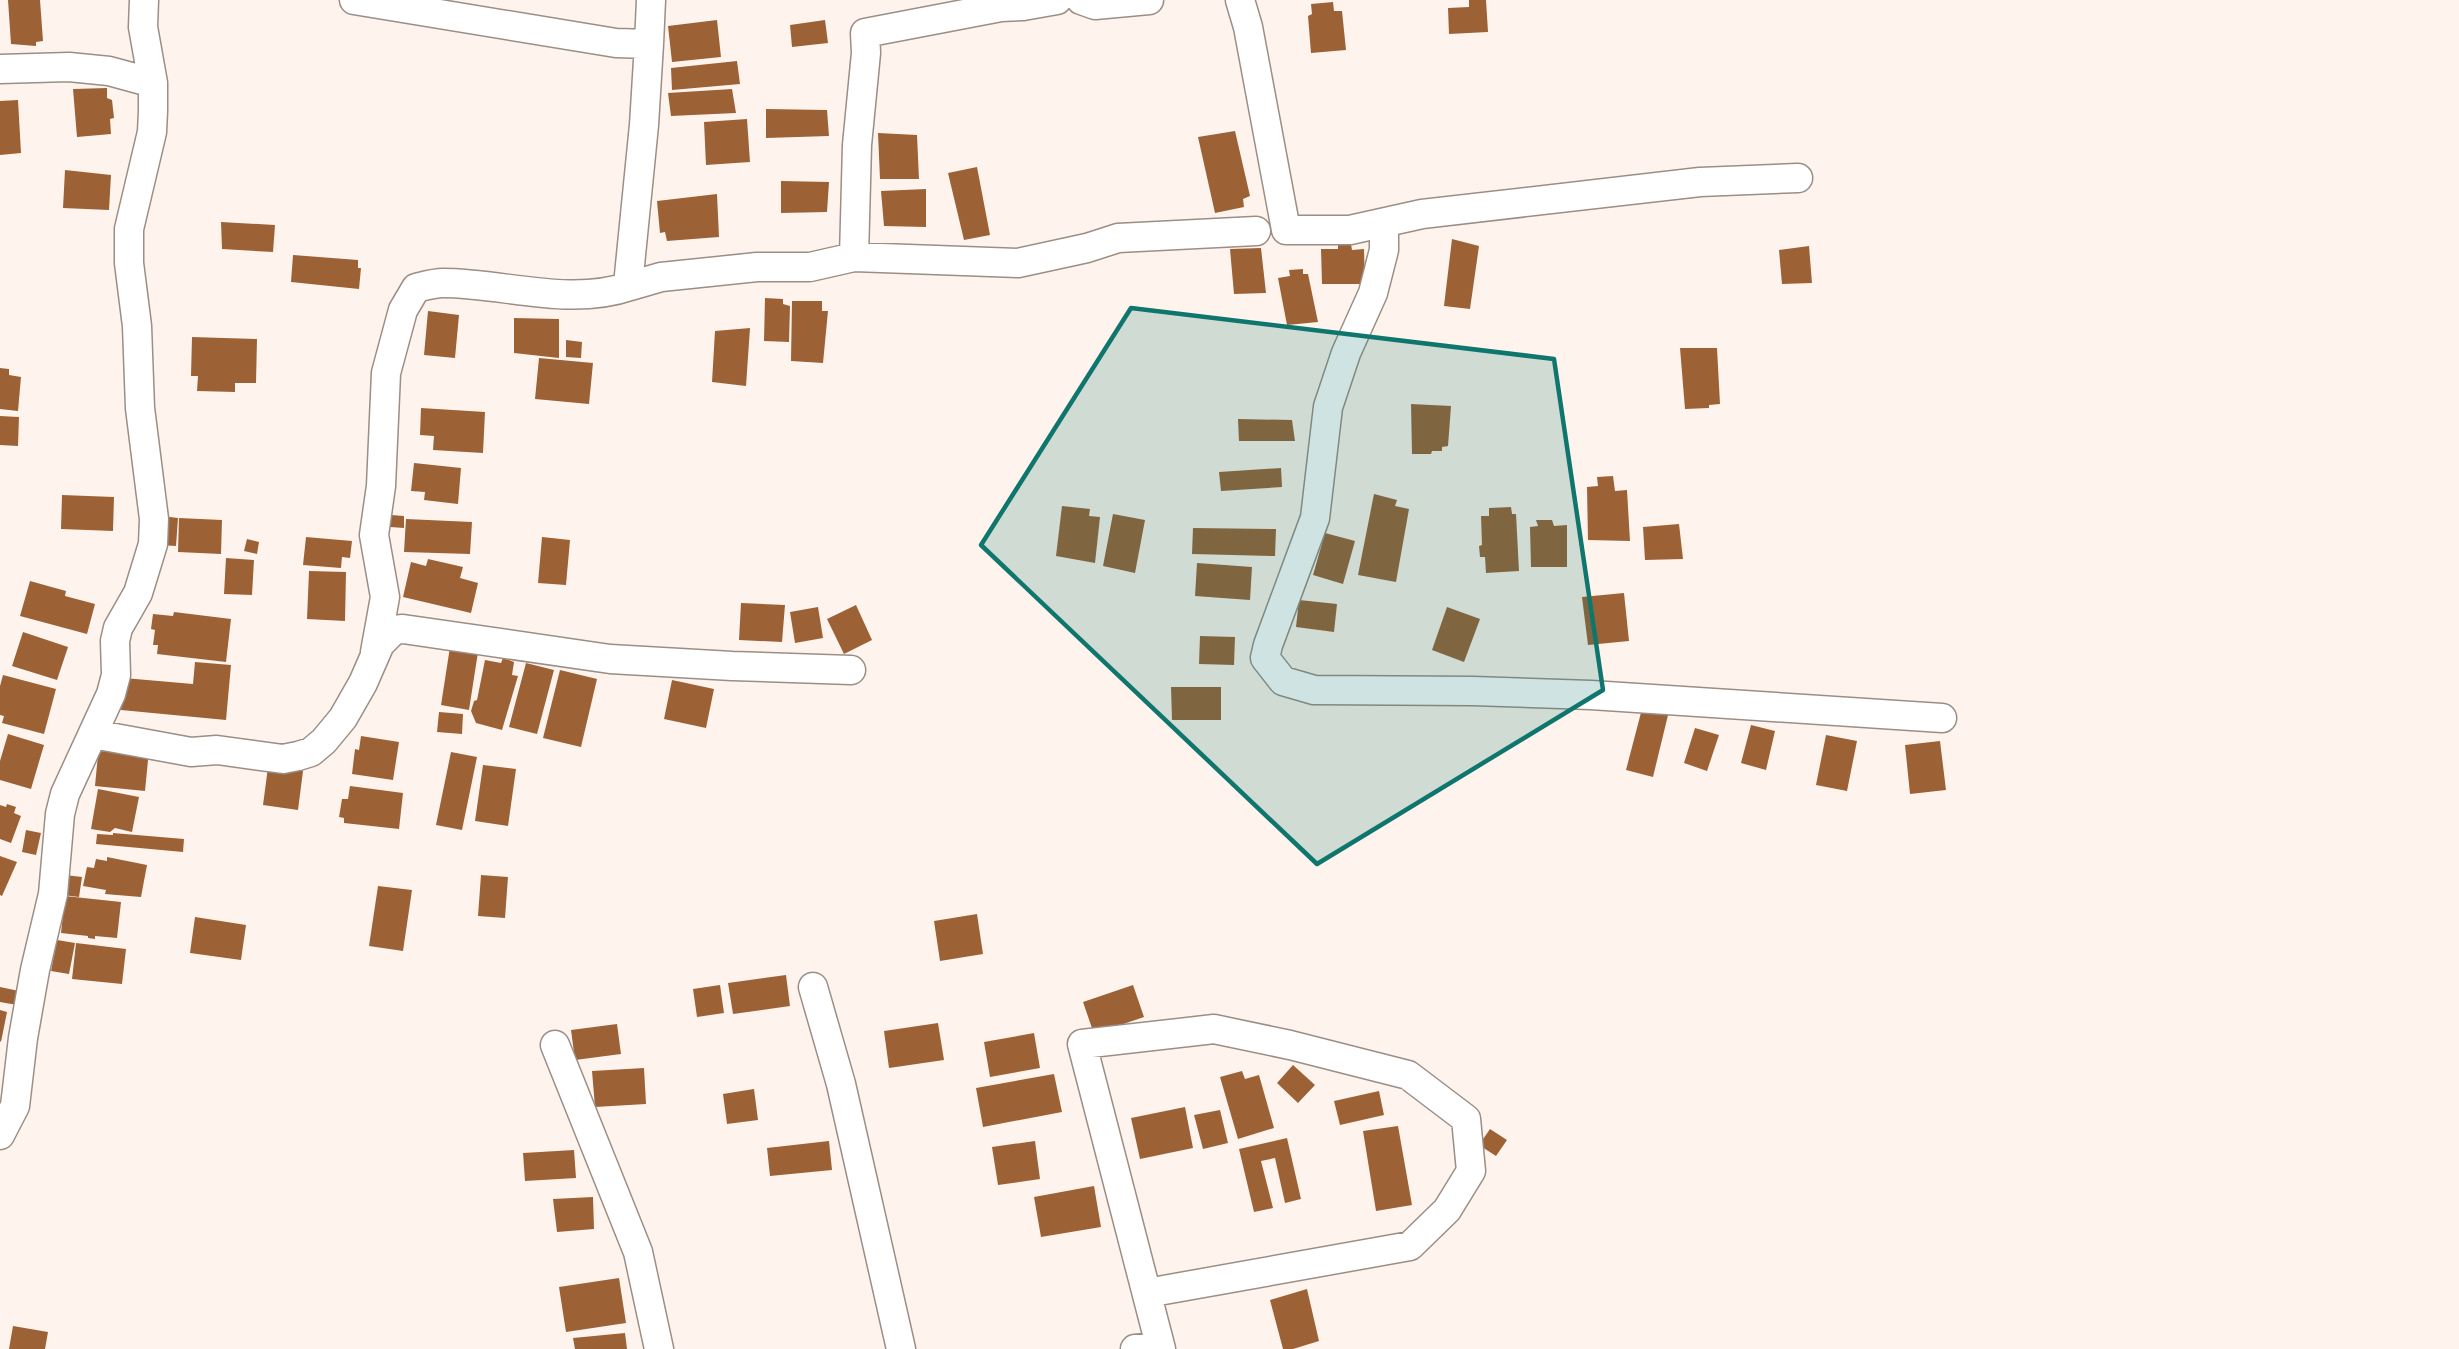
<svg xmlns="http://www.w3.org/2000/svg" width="2459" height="1349" viewBox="0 0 2459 1349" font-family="'Times New Roman',serif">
	<rect width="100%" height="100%" fill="#fff4ed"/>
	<!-- building -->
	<path fill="#9d6136" d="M8,0H40L43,41L36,42V46L11,44Z
		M1469,0H1486L1488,32L1449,34L1448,8L1469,7Z
		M1333,2L1334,11H1342L1346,50L1311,53L1308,16L1312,14L1311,4Z
		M717,20L721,57L672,62L668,26Z
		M825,20L828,43L792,47L790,25Z
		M737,61L740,84L672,90L671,68Z
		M107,88V98L112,100L114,118L110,119L111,134L77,137L73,89Z
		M732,89L736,113L671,116L668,93Z
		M18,100L21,153L0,155V101Z
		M766,109L827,110L829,136L766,138Z
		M747,119L750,162L706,165L704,122Z
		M1235,131L1250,196L1243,199L1244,207L1215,213L1198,137Z
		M878,133L917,135L919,179H880Z
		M977,167L990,235L964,240L948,173Z
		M65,170L111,175L109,210L63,208Z
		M781,181L829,182L827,212L781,213Z
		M926,189V227L884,226L881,191Z
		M717,194L719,237L667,241L665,232L660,233L657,201Z
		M221,222L275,225L273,252L222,249Z
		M1452,239L1479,246L1470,309L1444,306Z
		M1338,242L1351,244L1352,250L1364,249L1365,284H1322L1321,249H1338Z
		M1809,246L1812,283L1782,284L1779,250Z
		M1261,248L1266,293L1234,294L1230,249Z
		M293,255L358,260V268H361L359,289L291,282Z
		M1303,269V274H1308L1318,322L1287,325L1278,278L1290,276L1289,270Z
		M765,298L783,299V304L790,306L789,342L764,341Z
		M792,301H822V311H828L823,363L791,361Z
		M428,311L459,315L455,358L424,355Z
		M514,318L559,319V358L514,353Z
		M750,328L746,386L712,382L715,331Z
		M192,337L257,339L256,383H235V392L197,391L198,376H191Z
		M566,340L582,342L581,358L566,357Z
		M1680,348H1717L1720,404L1709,405V408L1685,409Z
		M539,358L593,363L589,404L535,399Z
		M0,368L9,369V375L21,377L18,411L0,409Z
		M1411,404L1451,406L1448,446L1442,447V451H1432L1431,454H1412Z
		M421,408L485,412L483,453L433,450L434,436L420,435Z
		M0,416L19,417L18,446L0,445Z
		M1238,419L1292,420L1295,441H1239Z
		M414,463L461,468L458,504L424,500L425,492L411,491Z
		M1281,468L1282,487L1221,491L1219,472Z
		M1613,476L1615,491L1627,490L1630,541L1588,540L1587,487L1598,486L1597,477Z
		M1374,494L1397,500L1395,506L1409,509L1396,582L1358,575Z
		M62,495L114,497L113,531L61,529Z
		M1062,506L1090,509L1089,516L1100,517L1095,563L1056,556Z
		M1511,507L1512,514H1516L1519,571L1486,573L1485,557H1480L1479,546L1482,545L1481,516H1489V508Z
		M1113,514L1145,520L1135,573L1103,566Z
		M391,515L404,516V528L390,527Z
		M162,516L178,518L176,546L160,545Z
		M179,518L222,520L221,554L178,552Z
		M406,519L472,522L470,554L404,552Z
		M1536,520H1552L1554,526L1567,525V567H1531L1530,527L1538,526Z
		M1679,524L1683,559L1645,560L1643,527Z
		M1193,528L1276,529L1275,556L1192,554Z
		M1325,533L1355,541L1343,584L1313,575Z
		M306,537L352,541L350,558L342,557L341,568L303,565Z
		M542,537L570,540L566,585L538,583Z
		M247,539L259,542L257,554L244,551Z
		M226,558L254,560L252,595L224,594Z
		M428,559L463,567L460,578L478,583L471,613L403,597L411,562L426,566Z
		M1197,563L1252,567L1250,600L1195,596Z
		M309,571L346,572L345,621L307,619Z
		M30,581L66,591L65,596L95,604L87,634L20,616Z
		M1624,593L1629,641L1588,645L1582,597Z
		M1299,600L1337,604L1334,632L1296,627Z
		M741,603L785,605L782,642L739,640Z
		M856,605L872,640L844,654L827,619Z
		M818,607L823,638L795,643L790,612Z
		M1447,607L1480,619L1464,662L1432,650Z
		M174,612L231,619L226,662L157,654L158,645H153L155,630L151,629L153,614L173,616Z
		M23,632L68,647L57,680L12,666Z
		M1200,636L1235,637L1234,665L1199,664Z
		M450,647L478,652L469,710L441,705Z
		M503,658L514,662L512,675L518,676L502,730L476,723L471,711L474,701L477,700L485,660L501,663Z
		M195,662L231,665L226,720L121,710L124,678L193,684Z
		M526,663L554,670L537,734L509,727Z
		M560,670L597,679L581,747L543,738Z
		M3,675L56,689L44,734L2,723L4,716L0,715V686Z
		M672,680L714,689L706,728L664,719Z
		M1171,687H1221V720H1172Z
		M1643,705L1669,711L1653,777L1626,770Z
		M439,712L463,714L462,734L437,732Z
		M1751,725L1775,731L1766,770L1741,763Z
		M1695,728L1719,735L1707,771L1684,763Z
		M8,734L44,745L31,789L0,780V761Z
		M1826,735L1857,741L1847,791L1816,785Z
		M361,736L399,742L393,780L352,774L355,749L359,750Z
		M1940,741L1946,790L1910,794L1905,745Z
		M99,744L149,750L145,791L95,786Z
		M451,752L477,757L462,830L436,825Z
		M483,765L516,769L508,826L475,821Z
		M268,767L303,771L298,810L263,805Z
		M350,786L403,793L399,829L344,823V818L339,817L342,799H348Z
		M98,789L139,797L132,832L115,828L110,832L91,829Z
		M7,804L16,807L14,813L21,816L11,843L0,839V805L6,807Z
		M26,830L41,833L36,855L22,852Z
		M113,833L184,839L183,852L96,844L97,834L113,835Z
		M0,856L17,862L2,896L0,895Z
		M107,857L147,865L141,897L105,894L106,890L83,886L87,867L94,868L96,859L107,861Z
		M65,875L82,877L79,897L63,895Z
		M481,875L508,877L505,918L478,916Z
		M378,886L412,890L403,951L369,946Z
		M65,896L121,902L117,938L95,936V939L88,938V936L61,933Z
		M977,914L983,954L940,961L934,921Z
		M195,917L246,925L241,960L190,953Z
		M57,940L75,943L69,974L51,971Z
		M76,943L126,949L122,984L72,979Z
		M786,975L790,1006L733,1014L728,983Z
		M720,985L724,1013L697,1017L693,989Z
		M1133,985L1144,1017L1094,1034L1083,1002Z
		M0,987L19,991L17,1005L0,1002Z
		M0,1010L7,1012L1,1042L0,1041Z
		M938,1023L944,1060L889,1068L884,1031Z
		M617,1024L621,1054L575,1060L571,1030Z
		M1034,1033L1040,1068L990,1077L984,1042Z
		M1293,1065L1315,1085L1298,1103L1277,1083Z
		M644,1068L646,1104L595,1107L592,1071Z
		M1242,1071L1245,1079L1259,1075L1274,1128L1238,1139L1220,1077Z
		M1054,1074L1062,1112L983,1127L976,1088Z
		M754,1089L758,1120L727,1124L723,1094Z
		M1379,1091L1384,1115L1340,1125L1334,1101Z
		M1185,1107L1193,1148L1140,1159L1131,1118Z
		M1220,1110L1228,1143L1203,1149L1194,1115Z
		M1398,1126L1412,1205L1376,1211L1363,1131Z
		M1490,1129L1507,1140L1496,1156L1479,1145Z
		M1287,1138L1301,1199L1285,1203L1275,1158L1261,1161L1273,1208L1254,1212L1239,1149Z
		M829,1141L832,1170L770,1176L767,1148Z
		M1035,1141L1040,1179L998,1185L992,1147Z
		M574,1150L576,1178L525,1181L523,1153Z
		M1094,1186L1101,1227L1041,1237L1034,1197Z
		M593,1197L594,1229L557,1232L553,1199Z
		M619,1278L626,1323L566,1332L559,1287Z
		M1307,1289L1319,1341L1293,1349H1283L1270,1300Z
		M13,1326L48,1332L45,1349H9Z
		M625,1333L627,1349H575L573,1338Z"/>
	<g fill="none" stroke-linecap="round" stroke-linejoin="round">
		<defs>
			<path id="minor" d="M354,0L616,43L649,44L651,0
				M1081,0L1095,5L1149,0
				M1240,0L1248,27L1286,230H1350L1422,214L1700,182L1798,178
				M649,44L644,125L629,275L630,286L661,277L757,267H810L854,257L1018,263L1087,248L1118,238L1256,231
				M0,69L69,67L109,71L153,83
				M1384,223V250L1373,293L1346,353L1328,407L1315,518L1268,645L1265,658L1283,681L1314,690L1473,691L1591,695L1942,718
				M854,257L857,145L866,53L865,33L1001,7L1023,6L1057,0
				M375,652L385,597L374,535L381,486L386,373L403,310L416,288C424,286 434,283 443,283C504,283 569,307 630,286
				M93,734L191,752L217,750L283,759L298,756L311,752L324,741L343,718L363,683L380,644L394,630L403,629L610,659L732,666L851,670
				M813,987L841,1084L901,1349
				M555,1045L638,1252L659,1349
				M0,1135L15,1106L23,1038L35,970L53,894L60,814L65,794L111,694L116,675L115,641L118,628L138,593L153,544L154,519L140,408L137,326L129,263V229L152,132L153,111V83L143,27L144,0
				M1147,1293L1410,1246L1447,1210L1471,1171L1466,1119L1408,1075L1290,1045L1214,1029L1082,1044L1161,1349
				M1135,1349L1160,1347"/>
		</defs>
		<!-- minor casing -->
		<use href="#minor" stroke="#9a8e86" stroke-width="31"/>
		<!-- minor -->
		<use href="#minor" stroke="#fff" stroke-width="28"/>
	</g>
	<!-- marked area -->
	<path fill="#0f766e" fill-opacity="0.2" stroke="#0f766e" stroke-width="4.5" stroke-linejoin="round" d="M1131,308L1554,359L1603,690L1317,864L981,545Z"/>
</svg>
